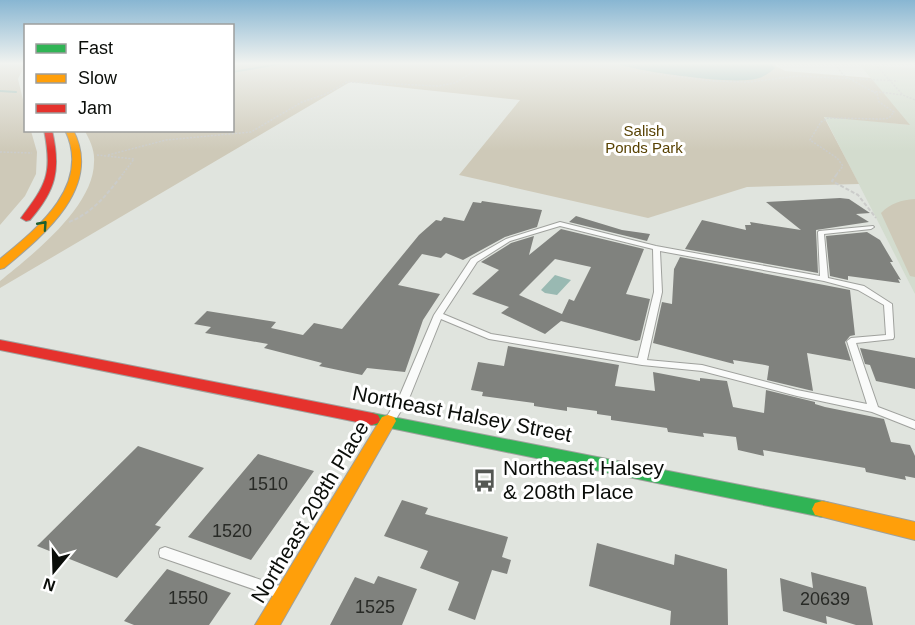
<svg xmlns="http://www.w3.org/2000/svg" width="915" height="625" viewBox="0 0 915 625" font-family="Helvetica,sans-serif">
	<rect width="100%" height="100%" fill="#e0e4de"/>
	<!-- built -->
	<path fill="#d3dcce" d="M860,65L915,68V294L824,116L909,125Z"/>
	<!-- green -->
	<path fill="#cec9b8" d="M0,64H25L18,79L25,108L26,130L31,131L37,152L36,174L25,196L0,225Z
		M233,64H772L785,71L871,78L910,125L824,117L859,184L747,187L648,218L459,175L520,100L350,82L0,288V281C32,255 94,207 94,162C95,150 90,141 85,131L232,130Z
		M915,199V277L910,276L881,213C891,203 901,200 915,199Z"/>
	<!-- water -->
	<path fill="#99b9b2" d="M617,64H776L772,65L775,68C771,72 765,76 759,78C738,86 641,72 617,64Z
		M555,275L571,280L557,295L545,293L541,290Z"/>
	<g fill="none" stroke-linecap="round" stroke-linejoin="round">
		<!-- stream -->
		<path stroke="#99b9b2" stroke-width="2" d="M232,72L279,64
			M0,91L16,92"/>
	</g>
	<!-- building -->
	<path fill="#80827e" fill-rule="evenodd" d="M840,198L849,199L870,213L856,214L869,222L816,230L818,273L685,249L702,220L746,230L745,225H751L750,222L801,230L766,202Z
		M482,201L542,210L537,227L505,237L463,260L446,253L441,258L422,254L398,285L440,294L423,320L405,372L367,368L362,375L319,366L322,363L264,348L268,344L205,333L211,327L194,324L207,311L276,322L271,328L303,335L314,323L342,329L419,235L436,220L441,221L444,217L464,221L473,202L481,203Z
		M576,216L622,230L650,234L647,241L569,222Z
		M561,229L644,249L626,294L650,299L640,340L636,341L561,321L545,334L501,313L509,307L472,294L499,270L481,262L511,243L534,236L529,255ZM555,259L591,267L574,301L569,299L562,314L519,295Z
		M867,232L880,240L893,262H890L901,280L898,279L900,283L848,276V280L830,276L826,236Z
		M680,257L850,290L855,335L850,336L845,342L851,361L807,353L813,391L767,380L769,366L765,365L733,360L734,364L653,343L662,302L672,304L674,269Z
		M508,346L619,365L615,386L655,391L653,372L700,381V378L727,381L733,407L764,413L766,390L815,402V404L825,407L884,419L891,442L910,445L915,456V478L905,476L906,480L866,472L865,468L763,450L764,456L738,450L736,437L703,433L704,437L668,432L667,428L611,420V416L597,414V411L567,407V411L534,406V403L482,396L483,392L471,390L478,362L504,366Z
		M860,348L915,358V389L876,381L870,365L865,364Z
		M138,446L204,468L155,525L161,527L117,578L37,546Z
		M258,454L314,471L251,560L188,537Z
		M402,500L428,508L425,514L508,537L502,557L511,560L507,574L492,570L475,620L448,610L459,582L420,568L428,551L384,536Z
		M597,543L674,565L675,554L727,569L728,625H670L671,611L589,586Z
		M167,569L231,593L209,625H134L124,621Z
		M811,572L866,587L873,625H856L826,616L827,624L783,611L780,578L813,588Z
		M378,576L417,589L402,625H330L355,577L374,584Z"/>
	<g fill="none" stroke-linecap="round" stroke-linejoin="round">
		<defs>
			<path id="lane" d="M560,222L656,246L820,276L818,232L819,231L873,226L874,227L871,229L824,234L828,278L864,286L892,304L894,337L893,339L856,343L878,407L915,421V429L872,412L797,396L702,371L642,365L489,339L441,319L410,396L393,424L389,425L385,424L384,421L400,395L434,315L471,259L506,239ZM560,226L653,249L654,292L638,358L491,334L443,314L477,262L510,241ZM660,251L824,281L858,290L884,305L886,335L851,338L847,341L867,404L797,390L702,365L647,360L662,292Z
				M165,547L276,585L281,586L283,591L281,596L276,597L160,557L159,553L160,549Z"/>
			<path id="fast" d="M372,413L822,501L829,503L832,509L829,515L822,517L366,423L364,419L366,415Z"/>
			<path id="slow" d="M65,130H73C103,187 44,235 4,268L0,269V259C38,228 92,185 65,130Z
				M388,415L394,417L396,421L280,625H255L382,417Z
				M822,501L915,522V540L815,515L812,509L815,503Z"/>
			<path id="jam" d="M44,130H52C61,170 56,190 30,220L26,221L21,218C46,185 53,174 44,130Z
				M0,340L372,413L378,415L380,419L378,423L372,425L0,350Z"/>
		</defs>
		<!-- lane casing -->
		<use href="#lane" stroke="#9fa19d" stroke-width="2"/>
		<!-- fast casing -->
		<use href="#fast" stroke="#9fa19d" stroke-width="2"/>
		<!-- slow casing -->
		<use href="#slow" stroke="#9fa19d" stroke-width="2"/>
		<!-- jam casing -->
		<use href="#jam" stroke="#9fa19d" stroke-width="2"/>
		<!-- path-far1 -->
		<path stroke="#cbccca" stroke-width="1.5" stroke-dasharray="2 1.5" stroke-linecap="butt" d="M577,64L714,81L748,82L798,76L898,81
			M604,64L611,67
			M835,64L843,75L877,94L879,102L894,112L889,118L882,119L828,118L821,122L810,140L837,158L843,166L836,175
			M875,64L902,94
			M872,91L903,95L915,100
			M0,152L32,153
			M97,155L134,159L122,175
			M108,155L166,140L251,132L302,102L326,94L347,82L438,86L455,83L476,70L473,64"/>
		<!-- path -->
		<path stroke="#cbccca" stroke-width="2" stroke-dasharray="4 2" stroke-linecap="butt" d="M837,174L832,181L858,195L876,218
			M69,222C94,212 107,194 123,174"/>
		<!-- lane -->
		<use href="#lane" fill="#fafbfa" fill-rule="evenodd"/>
		<!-- fast -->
		<use href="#fast" fill="#30b455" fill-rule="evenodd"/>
		<!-- slow -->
		<use href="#slow" fill="#ff9f0a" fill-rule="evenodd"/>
		<!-- jam -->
		<use href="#jam" fill="#e5322d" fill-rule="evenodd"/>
	</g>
	<!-- one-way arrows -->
	<defs><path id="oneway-chevron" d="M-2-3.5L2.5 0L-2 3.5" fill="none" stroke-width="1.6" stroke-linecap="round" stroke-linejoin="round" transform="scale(1.5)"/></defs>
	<use stroke="#1d602f" href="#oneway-chevron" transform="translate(43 225) rotate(-48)"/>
	<!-- sky -->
	<linearGradient id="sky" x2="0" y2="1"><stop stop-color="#88b6d2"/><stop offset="0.42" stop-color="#f1f3f0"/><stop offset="1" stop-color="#f1f3f0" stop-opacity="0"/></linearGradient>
	<rect width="915" height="151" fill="url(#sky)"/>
	<!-- icons -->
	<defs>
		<symbol id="bus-bare" viewBox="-9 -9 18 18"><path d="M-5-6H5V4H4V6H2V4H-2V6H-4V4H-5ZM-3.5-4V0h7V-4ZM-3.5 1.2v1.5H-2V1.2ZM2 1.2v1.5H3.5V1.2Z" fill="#555854" stroke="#fff" stroke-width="2.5" paint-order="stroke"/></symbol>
	</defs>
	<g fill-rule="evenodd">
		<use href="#bus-bare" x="468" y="464" width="33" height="33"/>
	</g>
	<g text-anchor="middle" stroke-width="6" stroke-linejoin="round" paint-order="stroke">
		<!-- far-park labels -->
		<g font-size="15" fill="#584203" stroke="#fff">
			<text x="644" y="136">Salish<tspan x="644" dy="17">Ponds Park</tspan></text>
		</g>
		<!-- near-number labels -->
		<g font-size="18" fill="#282a26">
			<text x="268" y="490">1510</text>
			<text x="232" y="537">1520</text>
			<text x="188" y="604">1550</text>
			<text x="825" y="605">20639</text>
			<text x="375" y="613">1525</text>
		</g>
		<!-- near-street labels -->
		<g font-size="21" fill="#0a0d09" stroke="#fff">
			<text transform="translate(462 414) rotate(11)" y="7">Northeast Halsey Street</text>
			<text transform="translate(310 512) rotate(-59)" y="7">Northeast 208th Place</text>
		</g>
		<!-- near-poi labels -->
		<g font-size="21" fill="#0a0d09" stroke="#fff" text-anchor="start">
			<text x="503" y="475">Northeast Halsey<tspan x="503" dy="24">&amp; 208th Place</tspan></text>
		</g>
	</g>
	<!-- legend -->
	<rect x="24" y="24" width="210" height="108" fill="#ffffff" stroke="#9d9e9d" stroke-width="1.5"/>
	<rect x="36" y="44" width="30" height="9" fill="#30b455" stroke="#9d9e9d" stroke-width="1.5"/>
	<text x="78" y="54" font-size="18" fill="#0a0d09">Fast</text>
	<rect x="36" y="74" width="30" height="9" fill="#ff9f0a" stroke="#9d9e9d" stroke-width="1.5"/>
	<text x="78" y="84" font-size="18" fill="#0a0d09">Slow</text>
	<rect x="36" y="104" width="30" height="9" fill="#e5322d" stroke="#9d9e9d" stroke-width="1.5"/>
	<text x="78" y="114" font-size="18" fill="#0a0d09">Jam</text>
	<!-- north arrow -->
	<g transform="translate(54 571) rotate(199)" stroke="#ffffff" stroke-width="4.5" paint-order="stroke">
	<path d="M0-4.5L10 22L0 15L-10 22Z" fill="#0a0d09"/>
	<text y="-9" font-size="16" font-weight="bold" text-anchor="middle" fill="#0a0d09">N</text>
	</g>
</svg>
